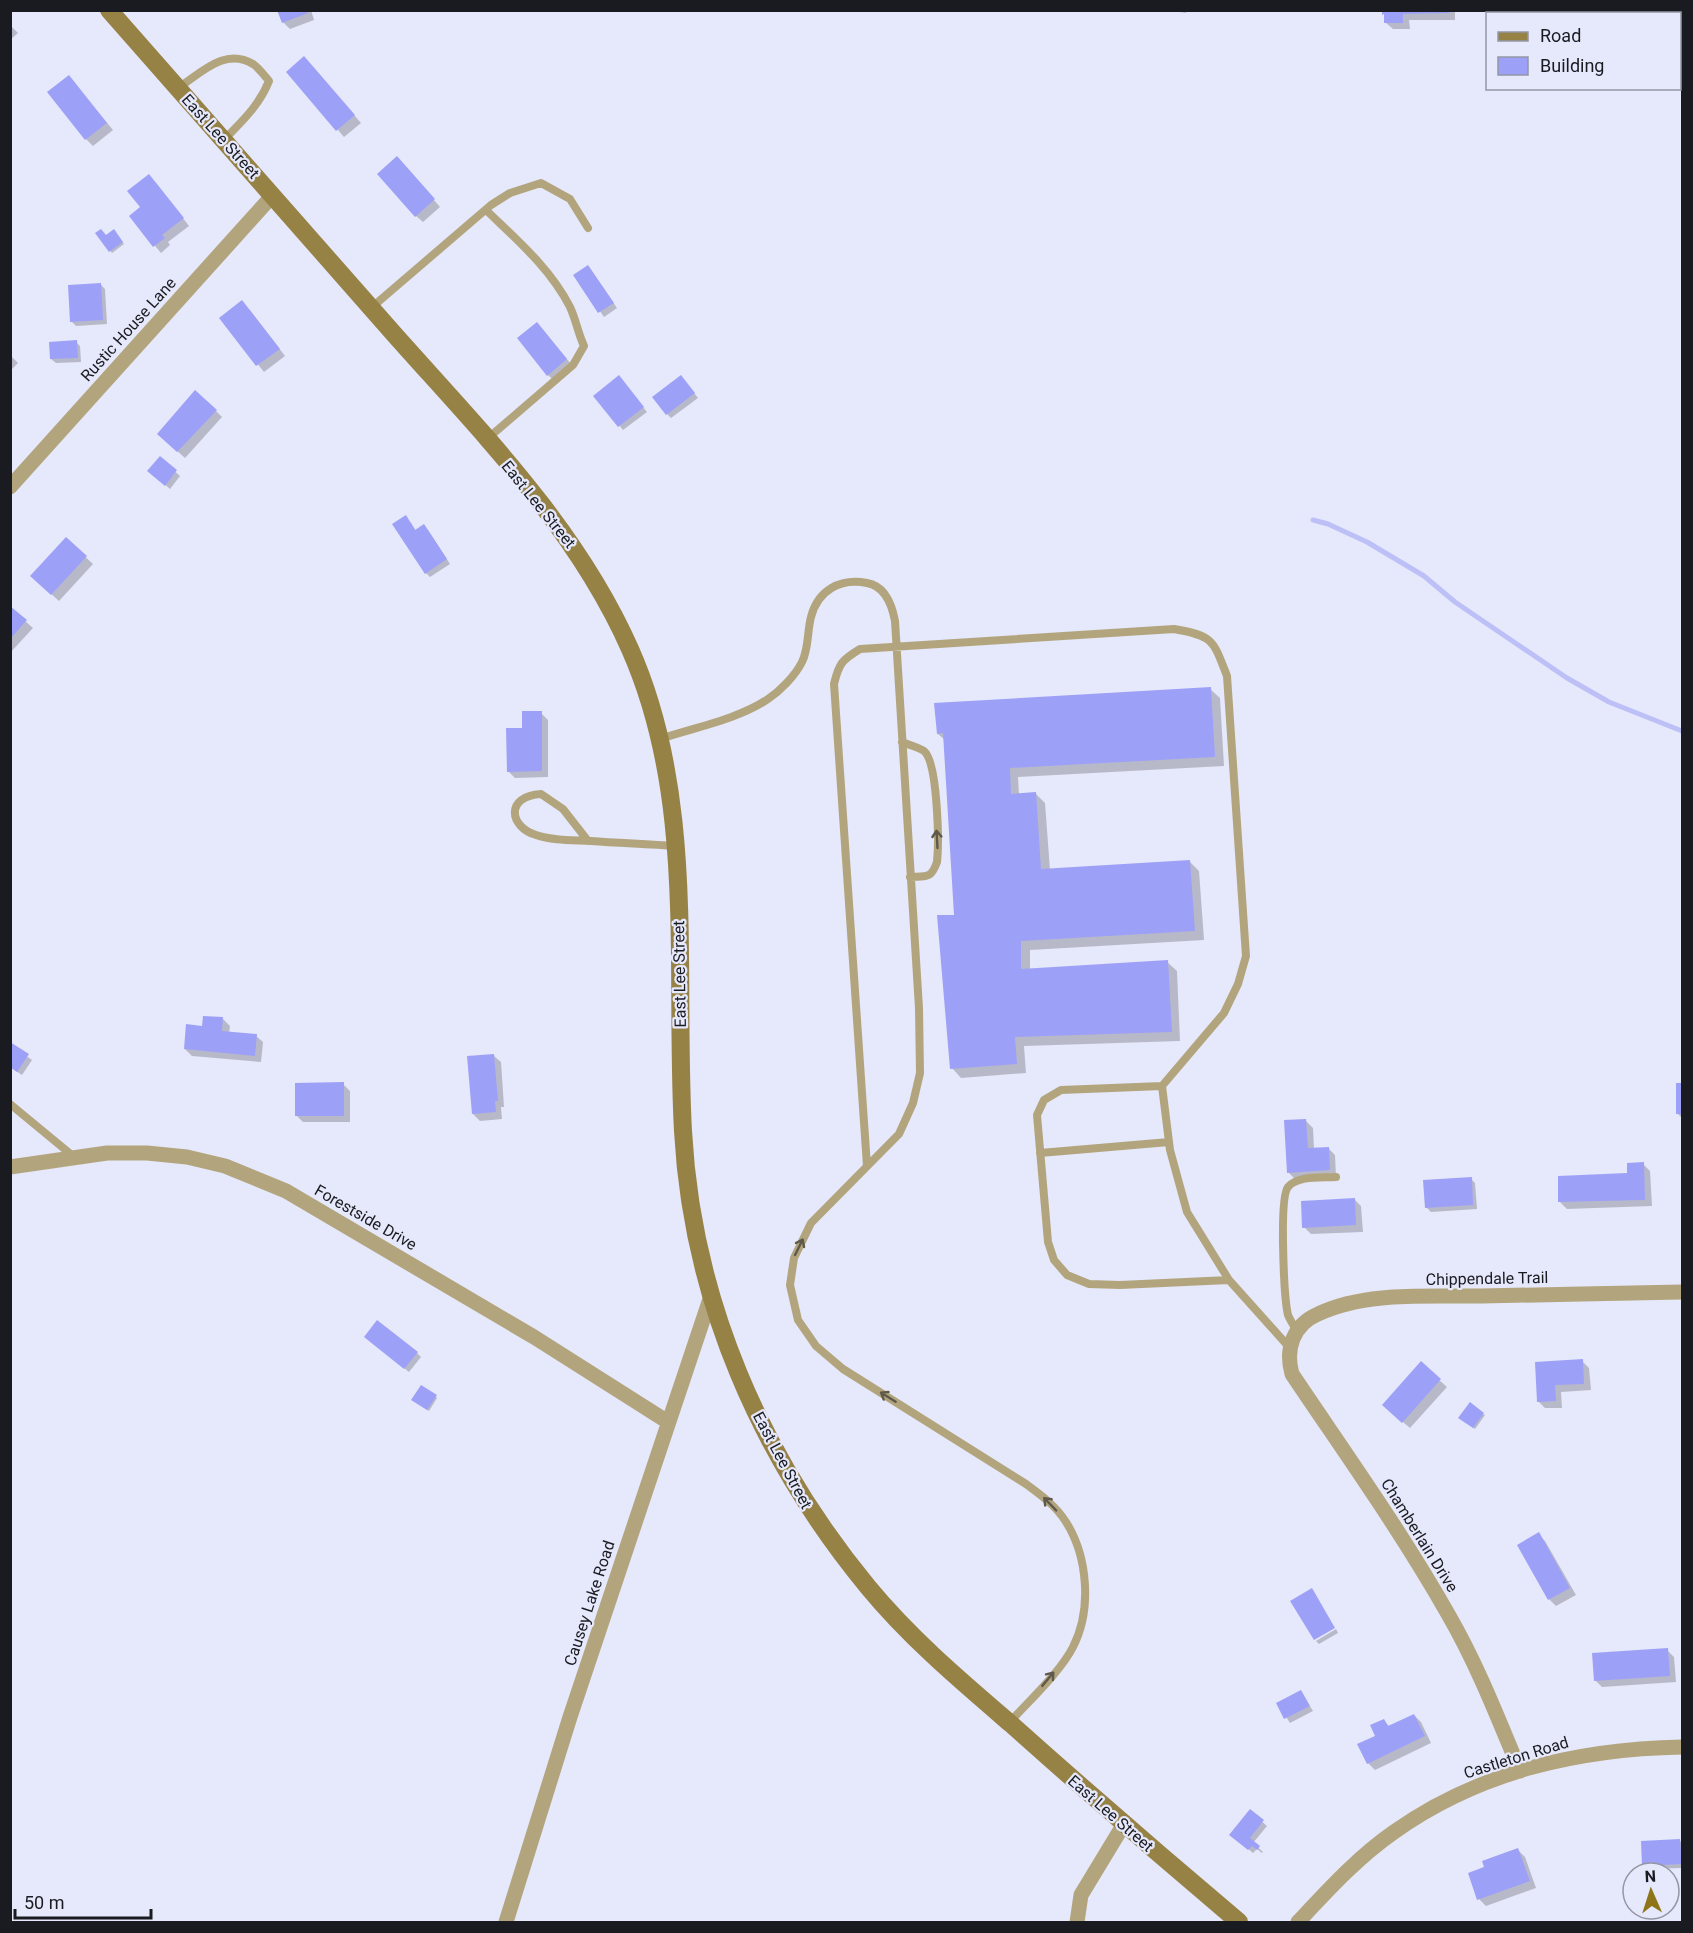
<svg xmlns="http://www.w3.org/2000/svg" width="1693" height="1933" viewBox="0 0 1693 1933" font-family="Roboto,sans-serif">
	<rect width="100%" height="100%" fill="#e6e8fb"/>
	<!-- shadow -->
	<path fill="#0003" d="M279,10H311L314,20L290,29L283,22Z
		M1167,10H1187L1186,13Z
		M1383,10H1455V20H1409L1410,29H1393L1386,23Z
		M1632,10H1682V19H1680V14H1632Z
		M10,25L18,33L10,40Z
		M311,65L361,123L344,137L288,72Z
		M69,77L113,130L93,146L86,139Z
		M404,165L440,207L423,222L416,216Z
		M156,183L189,226L168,242L170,245L161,253L131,217L142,207Z
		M114,231L124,244L112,253L97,234L106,237Z
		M588,266L617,308L604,317L575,275Z
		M101,285L105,289L107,324L76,326L72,322Z
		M249,309L285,356L264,372L221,318Z
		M541,328L571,364L552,379L548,375Z
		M76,342L80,346L81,362L56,363L51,359Z
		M10,355L18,363L10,371Z
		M685,381L698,398L671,418L667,414Z
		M623,382L647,412L623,430L596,396Z
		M216,411L222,417L185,458L165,440Z
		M160,458L180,476L170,489L154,475Z
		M410,521L416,531L428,530L450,564L430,577L426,573Z
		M66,539L93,564L59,601L39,583Z
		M10,608L33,628L10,653Z
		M1210,689L1220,698L1224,766L1018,777L1019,795L1035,793L1045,803L1050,870L1190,862L1199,871L1204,940L1030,950V970L1167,962L1177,971L1180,1041L1024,1046L1026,1073L961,1078L952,1068L956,916L945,740L938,734L936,704Z
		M541,713L548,720V777L515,778L508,771L524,730Z
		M223,1019L230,1026L229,1033L256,1036L263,1042L261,1062L192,1056L185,1049L204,1027Z
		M10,1044L32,1060L22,1075L10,1067Z
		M494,1056L501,1062L504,1107H501L502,1119L480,1121L473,1114Z
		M343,1084L350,1091V1122H303L296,1115Z
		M1677,1084H1682V1118L1677,1113Z
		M1306,1121L1313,1128L1314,1149L1328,1148L1335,1155L1336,1177L1295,1179L1288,1172Z
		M1643,1164L1650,1171L1652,1206L1567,1209L1560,1202L1629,1175Z
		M1471,1179L1475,1183L1477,1209L1431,1212L1426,1207Z
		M1354,1199L1361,1206L1363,1232L1311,1234L1304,1227Z
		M370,1341L417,1353L421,1357L409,1372Z
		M1582,1361L1589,1368L1591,1390L1561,1392L1562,1408H1545L1538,1401L1536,1363Z
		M1421,1364L1447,1387L1410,1428L1391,1412Z
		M436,1397L437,1398L429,1411L414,1401Z
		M1483,1414L1485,1415L1475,1429L1462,1420Z
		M1538,1534L1545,1541L1576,1595L1556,1606L1549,1599Z
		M1336,1629L1338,1633L1319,1644L1316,1641Z
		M1667,1650L1674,1657L1676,1682L1602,1687L1595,1680Z
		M1301,1692L1313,1711L1290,1723L1278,1704Z
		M1414,1715L1421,1722L1431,1743L1375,1770L1368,1763L1384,1721L1390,1727Z
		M1250,1811L1267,1826L1253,1843L1263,1852L1262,1853L1257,1849L1253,1853L1236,1839Z
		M1680,1841L1682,1843V1868L1648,1869L1643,1865Z
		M1518,1850L1525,1857L1536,1888L1486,1906L1479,1899L1470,1874Z"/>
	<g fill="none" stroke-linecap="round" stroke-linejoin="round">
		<!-- stream -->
		<path stroke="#bdc0f6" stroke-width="5" d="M1313,520L1328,524L1367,542L1424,576L1455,602L1567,678L1609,702L1682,731"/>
	</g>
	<!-- building -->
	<path fill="#9da0f7" d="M277,10H307L308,13L282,23Z
		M1382,10H1449V13L1403,14V23H1384V14L1382,15Z
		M1630,10H1682V12L1630,14Z
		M304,56L355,115L336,131L286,72Z
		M69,75L107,123L85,140L47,92Z
		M397,156L435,199L415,217L377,174Z
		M149,174L184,218L162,235L165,238L153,247L129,216L140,207L127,191Z
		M101,229L106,235L114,229L123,242L109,252L95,233Z
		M588,265L614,303L598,313L573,275Z
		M101,283L103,320L70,322L68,285Z
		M242,300L280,349L256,366L219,318Z
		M537,322L567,359L547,376L517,338Z
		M77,340L78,358L50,359L49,342Z
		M619,375L644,407L618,427L593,396Z
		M681,375L695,393L666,415L652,397Z
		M195,390L217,410L177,452L157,434Z
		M160,456L177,470L165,486L147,471Z
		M406,515L415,530L424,524L447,559L425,574L392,524Z
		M66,537L87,556L51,595L30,576Z
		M10,606L27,620L10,639Z
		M1211,687L1215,757L1010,768L1011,794L1036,792L1041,869L1190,860L1195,931L1021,941V969L1168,960L1172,1032L1015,1037L1017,1064L950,1069L937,915H954L943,733L937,734L934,703Z
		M522,711H542V771L507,772L506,728H522Z
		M203,1016L223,1017L222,1031L257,1034L255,1056L184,1049L186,1024L202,1026Z
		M10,1042L29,1054L17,1072L10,1067Z
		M494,1054L498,1101H495L496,1112L472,1114L467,1056Z
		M344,1082V1116H295V1083Z
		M1676,1083H1682V1114H1676Z
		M1306,1119L1308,1148L1329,1147L1330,1170L1287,1173L1284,1120Z
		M1644,1162L1645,1200L1558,1202V1176L1627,1173V1163Z
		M1472,1177L1473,1205L1425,1208L1423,1180Z
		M1355,1198L1356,1225L1302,1228L1301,1201Z
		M377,1320L418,1352L404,1369L364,1337Z
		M1583,1359L1584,1384L1555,1385L1556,1401L1537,1402L1535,1362Z
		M1421,1361L1441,1379L1402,1423L1382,1405Z
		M421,1385L437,1395L427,1410L411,1400Z
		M1470,1402L1484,1413L1473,1428L1458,1418Z
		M1539,1532L1570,1588L1548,1600L1517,1545Z
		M1312,1588L1335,1628L1314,1640L1290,1601Z
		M1668,1648L1670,1676L1594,1681L1592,1653Z
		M1301,1690L1310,1706L1284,1719L1276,1703Z
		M1414,1714L1425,1736L1367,1764L1357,1744L1375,1736L1370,1725L1384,1719L1388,1726Z
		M1250,1809L1264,1820L1250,1838L1260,1846L1257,1850L1252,1846L1248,1850L1229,1835Z
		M1680,1839L1682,1864L1642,1866L1641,1841Z
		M1518,1848L1530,1881L1477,1900L1468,1873L1484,1867L1482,1861Z"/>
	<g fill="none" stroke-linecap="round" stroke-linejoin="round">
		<!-- lane -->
		<path stroke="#b2a57d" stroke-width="8" d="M178,88C201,73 225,47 253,64C259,68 264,75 269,81C259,106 242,121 224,140
			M486,210C517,240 550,268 570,307C576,320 578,333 584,346L573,365L487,439
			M371,308L491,205L510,193L541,183L570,199L588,228
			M660,739C693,728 739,719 768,699C780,691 795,676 802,662C809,648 807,632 811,617C818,590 840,578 867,583C885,586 892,605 895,621L919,1008L920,1073L913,1103L899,1134L811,1223L794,1258L790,1285L798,1320L816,1346L843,1369L1026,1484C1041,1495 1056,1506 1066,1522C1088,1557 1092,1610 1073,1647C1061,1671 1029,1701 1010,1722
			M902,742C909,745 918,747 924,751C938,763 939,843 937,862C931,879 927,876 910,877
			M588,841L563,809L541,794C505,796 509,827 536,835C553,841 573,840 591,841C619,843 647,844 675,846
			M10,1104L73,1156
			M1040,1153L1169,1142
			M867,1166L834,684C839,663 842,660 860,649L1174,629C1214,636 1213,640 1227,676L1246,956L1238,984L1224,1013L1162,1086
			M1229,1280L1120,1285L1089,1284L1067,1275L1054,1260L1048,1242L1037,1115L1044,1100L1061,1090L1162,1086L1170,1150L1187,1212L1229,1280L1289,1347
			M1297,1331C1294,1326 1290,1320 1288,1315C1284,1298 1279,1198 1288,1187C1298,1175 1322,1178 1336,1177"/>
		<!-- street -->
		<path stroke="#b2a57d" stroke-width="15" d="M10,487L273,195
			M10,1167L107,1153H147L187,1157L225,1166L286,1191L534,1337L668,1422
			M1520,1771C1498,1718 1477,1664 1448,1614C1401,1531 1345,1453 1292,1374C1285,1349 1293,1325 1318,1314C1366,1291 1430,1297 1481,1296C1548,1295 1615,1293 1682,1292
			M506,1922L570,1717L711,1296
			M1077,1922L1081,1895L1124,1824
			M1298,1922C1328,1890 1358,1857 1394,1832C1480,1771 1579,1749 1682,1747"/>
		<!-- secondary -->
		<path stroke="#978245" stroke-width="18" d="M109,10C204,118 299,226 394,334C481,432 576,527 630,649C697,800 674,970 683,1131C692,1300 761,1457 868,1587C910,1638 961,1681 1011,1724C1086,1791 1162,1857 1239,1922"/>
	</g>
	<!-- one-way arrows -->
	<defs><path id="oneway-shaft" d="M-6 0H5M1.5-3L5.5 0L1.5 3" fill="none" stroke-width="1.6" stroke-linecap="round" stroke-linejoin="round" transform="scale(1.5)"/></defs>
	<g stroke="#5e594a">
		<use href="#oneway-shaft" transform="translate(937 839) rotate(-93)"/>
		<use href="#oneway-shaft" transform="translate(799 1247) rotate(-64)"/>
		<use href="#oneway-shaft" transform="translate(888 1397) rotate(-148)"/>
		<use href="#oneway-shaft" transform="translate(1050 1504) rotate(-134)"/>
		<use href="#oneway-shaft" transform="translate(1048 1679) rotate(-50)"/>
	</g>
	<g text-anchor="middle" stroke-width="4.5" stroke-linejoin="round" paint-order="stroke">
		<!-- street labels -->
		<g font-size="16" fill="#1a1b21" stroke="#e6e8fb">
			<text transform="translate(221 136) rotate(48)" y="6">East Lee Street</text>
			<text transform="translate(128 329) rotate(-48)" y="6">Rustic House Lane</text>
			<text transform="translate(539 504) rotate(51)" y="6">East Lee Street</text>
			<text transform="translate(679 974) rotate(-91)" y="6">East Lee Street</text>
			<text transform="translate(366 1217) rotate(30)" y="6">Forestside Drive</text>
			<text transform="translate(1487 1278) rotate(-1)" y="6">Chippendale Trail</text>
			<text transform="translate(783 1460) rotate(62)" y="6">East Lee Street</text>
			<text transform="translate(1420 1535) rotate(58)" y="6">Chamberlain Drive</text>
			<text transform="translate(589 1603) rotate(-72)" y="6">Causey Lake Road</text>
			<text transform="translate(1516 1757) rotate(-17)" y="6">Castleton Road</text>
			<text transform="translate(1111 1813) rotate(41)" y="6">East Lee Street</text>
		</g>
	</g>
	<!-- border -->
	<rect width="1693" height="1933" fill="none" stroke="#1a1b21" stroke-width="24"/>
	<!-- legend -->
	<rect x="1486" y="12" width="195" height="78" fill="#e6e8fb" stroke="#9496a4" stroke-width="1.5"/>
	<rect x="1498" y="32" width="30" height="9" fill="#978245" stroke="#9496a4" stroke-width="1.5"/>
	<text x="1540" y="42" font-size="18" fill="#1a1b21">Road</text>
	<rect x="1498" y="57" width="30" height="18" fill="#9da0f7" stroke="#9496a4" stroke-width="1.5"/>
	<text x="1540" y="72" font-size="18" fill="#1a1b21">Building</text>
	<!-- north arrow -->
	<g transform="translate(1651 1891) rotate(357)"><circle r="28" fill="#e6e8fb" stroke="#9496a4" stroke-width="1.5"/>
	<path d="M0-4.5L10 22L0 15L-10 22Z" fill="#8f751a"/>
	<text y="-9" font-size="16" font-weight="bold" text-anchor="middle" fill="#1a1b21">N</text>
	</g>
	<!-- scale -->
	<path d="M15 1909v9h136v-9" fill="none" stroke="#1a1b21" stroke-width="3"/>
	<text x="24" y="1909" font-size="18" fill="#1a1b21" stroke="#e6e8fb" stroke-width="4.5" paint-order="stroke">50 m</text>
</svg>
